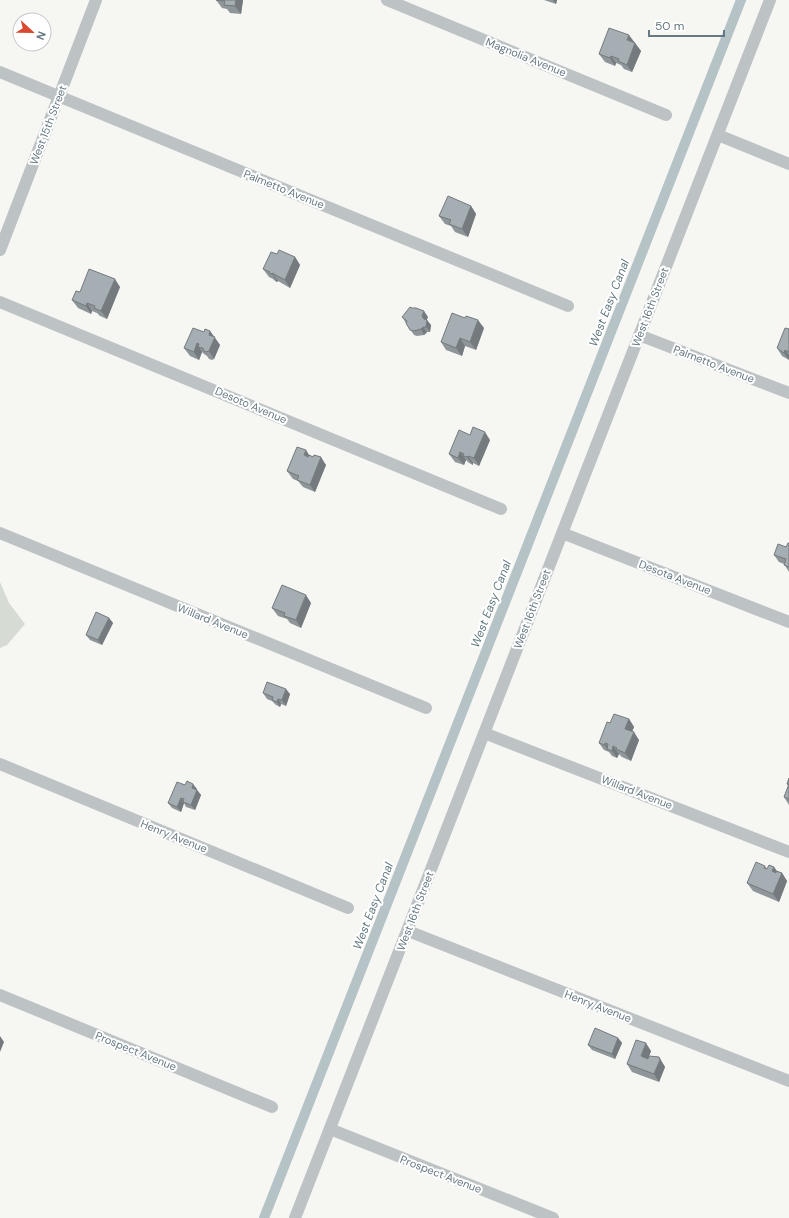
<svg xmlns="http://www.w3.org/2000/svg" width="789" height="1218" viewBox="0 0 789 1218" font-family="'DM Sans',sans-serif">
	<rect width="100%" height="100%" fill="#f6f6f3"/>
	<!-- green -->
	<path fill="#d6dbd3" d="M0,582L9,603L25,624L7,645L0,648Z"/>
	<g fill="none" stroke-linecap="round" stroke-linejoin="round">
		<!-- canal -->
		<path stroke="#b5c2c6" stroke-width="10" d="M264,1218L741,0"/>
		<!-- street -->
		<path stroke="#bdc2c5" stroke-width="12" d="M387,0L666,115
			M0,72L568,306
			M718,135L789,164
			M0,250L96,0
			M0,302L501,509
			M639,335L789,393
			M0,533L426,708
			M562,533L789,622
			M484,733L789,852
			M0,764L348,908
			M408,931L789,1081
			M0,995L272,1107
			M330,1129L553,1218
			M295,1218L770,0"/>
	</g>
	<!-- wall -->
	<path fill="#8e969a" d="M216,0H243L241,14L230,13L227,9L222,8Z
		M544,0H557L556,4Z
		M634,42L641,51L632,72L624,69L621,65L616,63L615,66L605,62L599,54Z
		M471,206L476,214L468,237L455,232L451,226L445,224L439,216Z
		M277,254L295,257L300,265L290,288L278,281L277,282L275,281L273,279L269,277L263,269Z
		M120,287L107,319L100,316L97,313L92,311L91,314L78,308L72,300L80,292Z
		M402,317H428L426,320L431,325L430,332H427L424,335L417,336L414,335Z
		M465,318L484,328L476,350L465,346L462,356L446,350L441,342Z
		M789,329V360L782,356L777,348Z
		M210,331L220,345L214,359L212,360L209,359L207,356L204,354L202,352L199,360L190,356L184,348Z
		M470,435L490,440L479,466L473,463V465L469,463L466,460L464,465L455,462L449,454Z
		M309,455L313,457L326,465L315,492L303,487L298,481L293,479L287,471Z
		M789,543V572L784,564L779,562L774,555L786,547Z
		M311,603L301,628L290,623L287,619L278,616L272,608Z
		M109,618L113,623L102,645L90,640L86,635Z
		M263,693L290,694L286,706L281,704L280,707L276,705L272,701L267,699Z
		M629,719L634,727L632,732L639,740L631,761L622,757L619,754L617,758L612,756L609,752L604,750L599,743L610,723Z
		M789,778V805L784,797L788,786L787,784Z
		M185,785L197,789V790L201,795L195,810L186,807L184,803L181,812L172,808L168,803Z
		M765,866L767,869L774,867L777,871L782,873L787,881L779,902L753,891L747,883Z
		M618,1038L622,1043L615,1059L592,1050L588,1045Z
		M651,1051L648,1059L659,1057L665,1067L659,1082L632,1072L627,1064Z"/>
	<!-- shaded-wall -->
	<path fill="#747a7d" d="M236,0H243L241,14L235,6Z
		M553,0H557L556,4Z
		M629,35L635,43L627,40Z
		M635,43L641,51L632,72L627,65Z
		M611,56L616,63L615,66L610,58Z
		M471,206L476,214L468,237L462,229Z
		M295,257L300,265L290,288L285,280Z
		M272,273L278,281L277,282L272,274Z
		M115,279L120,287L107,319L101,311Z
		M87,303L92,311L91,314L86,306Z
		M424,311L428,317L426,322L427,320L431,325L430,332L426,327L422,316Z
		M478,320L484,328L476,350L470,342Z
		M423,327L427,332L424,335L421,329Z
		M210,331L220,345L214,359L209,351V335Z
		M460,338L465,346L462,356L456,348Z
		M197,343L202,352L199,360L194,352Z
		M785,350L789,355V360L784,353Z
		M485,432L490,440L479,466L474,458Z
		M306,450L311,458L304,455Z
		M460,452L466,460L464,465L458,458Z
		M468,456L473,463V465L467,457Z
		M321,457L326,465L315,492L310,485Z
		M306,595L311,603L301,628L296,620Z
		M109,618L113,623L102,645L98,640Z
		M286,689L290,694L286,706L282,700Z
		M278,699L281,704L280,707L277,702Z
		M629,719L634,727L630,736L625,729Z
		M634,732L639,740L631,761L625,753Z
		M605,743L610,750L607,749L605,745Z
		M613,746L619,754L617,758L612,751Z
		M193,784L197,789L195,793L192,788Z
		M197,790L201,795L195,810L191,805Z
		M181,798L184,803L181,812L177,807Z
		M774,867L779,875L772,871Z
		M782,873L787,881L779,902L773,894Z
		M0,1036L4,1042L0,1052Z
		M618,1038L622,1043L615,1059L612,1054Z
		M646,1043L651,1051L646,1064L641,1056Z
		M659,1057L665,1067L659,1082L654,1074Z"/>
	<!-- building -->
	<path fill="#a5aeb3" stroke="#747a7d" d="M216,0H236L235,6L224,5L225,1Z
		M609,28L629,35L627,40L635,43L627,65L618,61L619,59L611,56L610,58L599,54Z
		M448,196L471,206L462,229L449,224L451,220L439,216Z
		M279,250L295,257L285,280L272,273V274L269,273L270,272L263,269L271,252L277,254Z
		M89,269L115,279L101,311L94,308L95,306L87,303L86,306L72,300L76,291L80,292Z
		M410,307L412,308H416L424,311L422,316L424,319L427,320L426,327H423L421,329L414,331L410,330L406,323L407,321L402,317Z
		M452,313L465,318L466,316L478,320L470,342L460,338L456,348L441,342Z
		M193,328L204,332L205,329L210,331L209,335L215,337L209,351L206,352L204,351L203,348L198,347L199,344L197,343L194,352L184,348Z
		M785,328L789,329V352L785,350L784,353L777,348Z
		M473,427L485,432L474,458L468,456L467,457L463,456L464,454L460,452L458,458L449,454L459,430L470,435Z
		M297,447L306,450L304,455L308,457L309,455L313,457L314,455L321,457L310,485L297,480L299,476L287,471Z
		M788,543H789V567L784,565L786,559L774,555L778,544L786,547Z
		M282,585L306,595L296,620L284,616L285,613L272,608Z
		M96,612L109,618L98,640L86,635Z
		M267,682L286,689L282,700L278,699L277,702L272,700L273,697L263,693Z
		M614,714L629,719L625,729L634,732L625,753L616,749L617,748L613,746L612,751L607,749L608,744L605,743V745L599,743L607,722L610,723Z
		M789,778V799L784,797L789,784H787Z
		M187,781L193,784L192,788L197,790L191,805L183,802L184,799L181,798L177,807L168,803L177,782L185,785Z
		M756,862L765,866L764,868L767,869L769,865L774,867L772,871L776,873V871L782,873L773,894L747,883Z
		M595,1028L618,1038L612,1054L588,1045Z
		M636,1040L646,1043L641,1056L648,1059L649,1056L659,1057L660,1060L654,1074L627,1064Z"/>
	<g text-anchor="middle" stroke-width="4" stroke-linejoin="round" paint-order="stroke">
		<!-- street labels -->
		<g font-size="11" fill="#677983" stroke="#fff">
			<text transform="translate(526 57) rotate(22)" y="4">Magnolia Avenue</text>
			<text transform="translate(48 125) rotate(-69)" y="4">West 15th Street</text>
			<text transform="translate(284 189) rotate(22)" y="4">Palmetto Avenue</text>
			<text transform="translate(650 307) rotate(-69)" y="4">West 16th Street</text>
			<text transform="translate(714 364) rotate(21)" y="4">Palmetto Avenue</text>
			<text transform="translate(251 405) rotate(23)" y="4">Desoto Avenue</text>
			<text transform="translate(675 577) rotate(21)" y="4">Desota Avenue</text>
			<text transform="translate(532 609) rotate(-69)" y="4">West 16th Street</text>
			<text transform="translate(213 621) rotate(22)" y="4">Willard Avenue</text>
			<text transform="translate(637 792) rotate(21)" y="4">Willard Avenue</text>
			<text transform="translate(174 836) rotate(22)" y="4">Henry Avenue</text>
			<text transform="translate(415 911) rotate(-69)" y="4">West 16th Street</text>
			<text transform="translate(598 1006) rotate(21)" y="4">Henry Avenue</text>
			<text transform="translate(136 1051) rotate(22)" y="4">Prospect Avenue</text>
			<text transform="translate(441 1174) rotate(21)" y="4">Prospect Avenue</text>
		</g>
		<!-- water labels -->
		<g font-size="12" font-style="italic" fill="#637a7f" stroke="#fff">
			<text transform="translate(609 303) rotate(-69)" y="4">West Easy Canal</text>
			<text transform="translate(491 604) rotate(-69)" y="4">West Easy Canal</text>
			<text transform="translate(373 906) rotate(-69)" y="4">West Easy Canal</text>
		</g>
	</g>
	<!-- north arrow -->
	<g transform="translate(32 32) rotate(112)"><circle r="19" fill="#ffffff" stroke="#c2c9cd"/>
	<path d="M0-3L7 15L0 10L-7 15Z" fill="#da492f"/>
	<text y="-6" font-size="11" font-weight="bold" text-anchor="middle" fill="#677983">N</text>
	</g>
	<!-- scale -->
	<path d="M649 30v6h75v-6" fill="none" stroke="#677983" stroke-width="2"/>
	<text x="655" y="30" font-size="12" fill="#677983" stroke="#ffffff" stroke-width="3" paint-order="stroke">50 m</text>
</svg>
